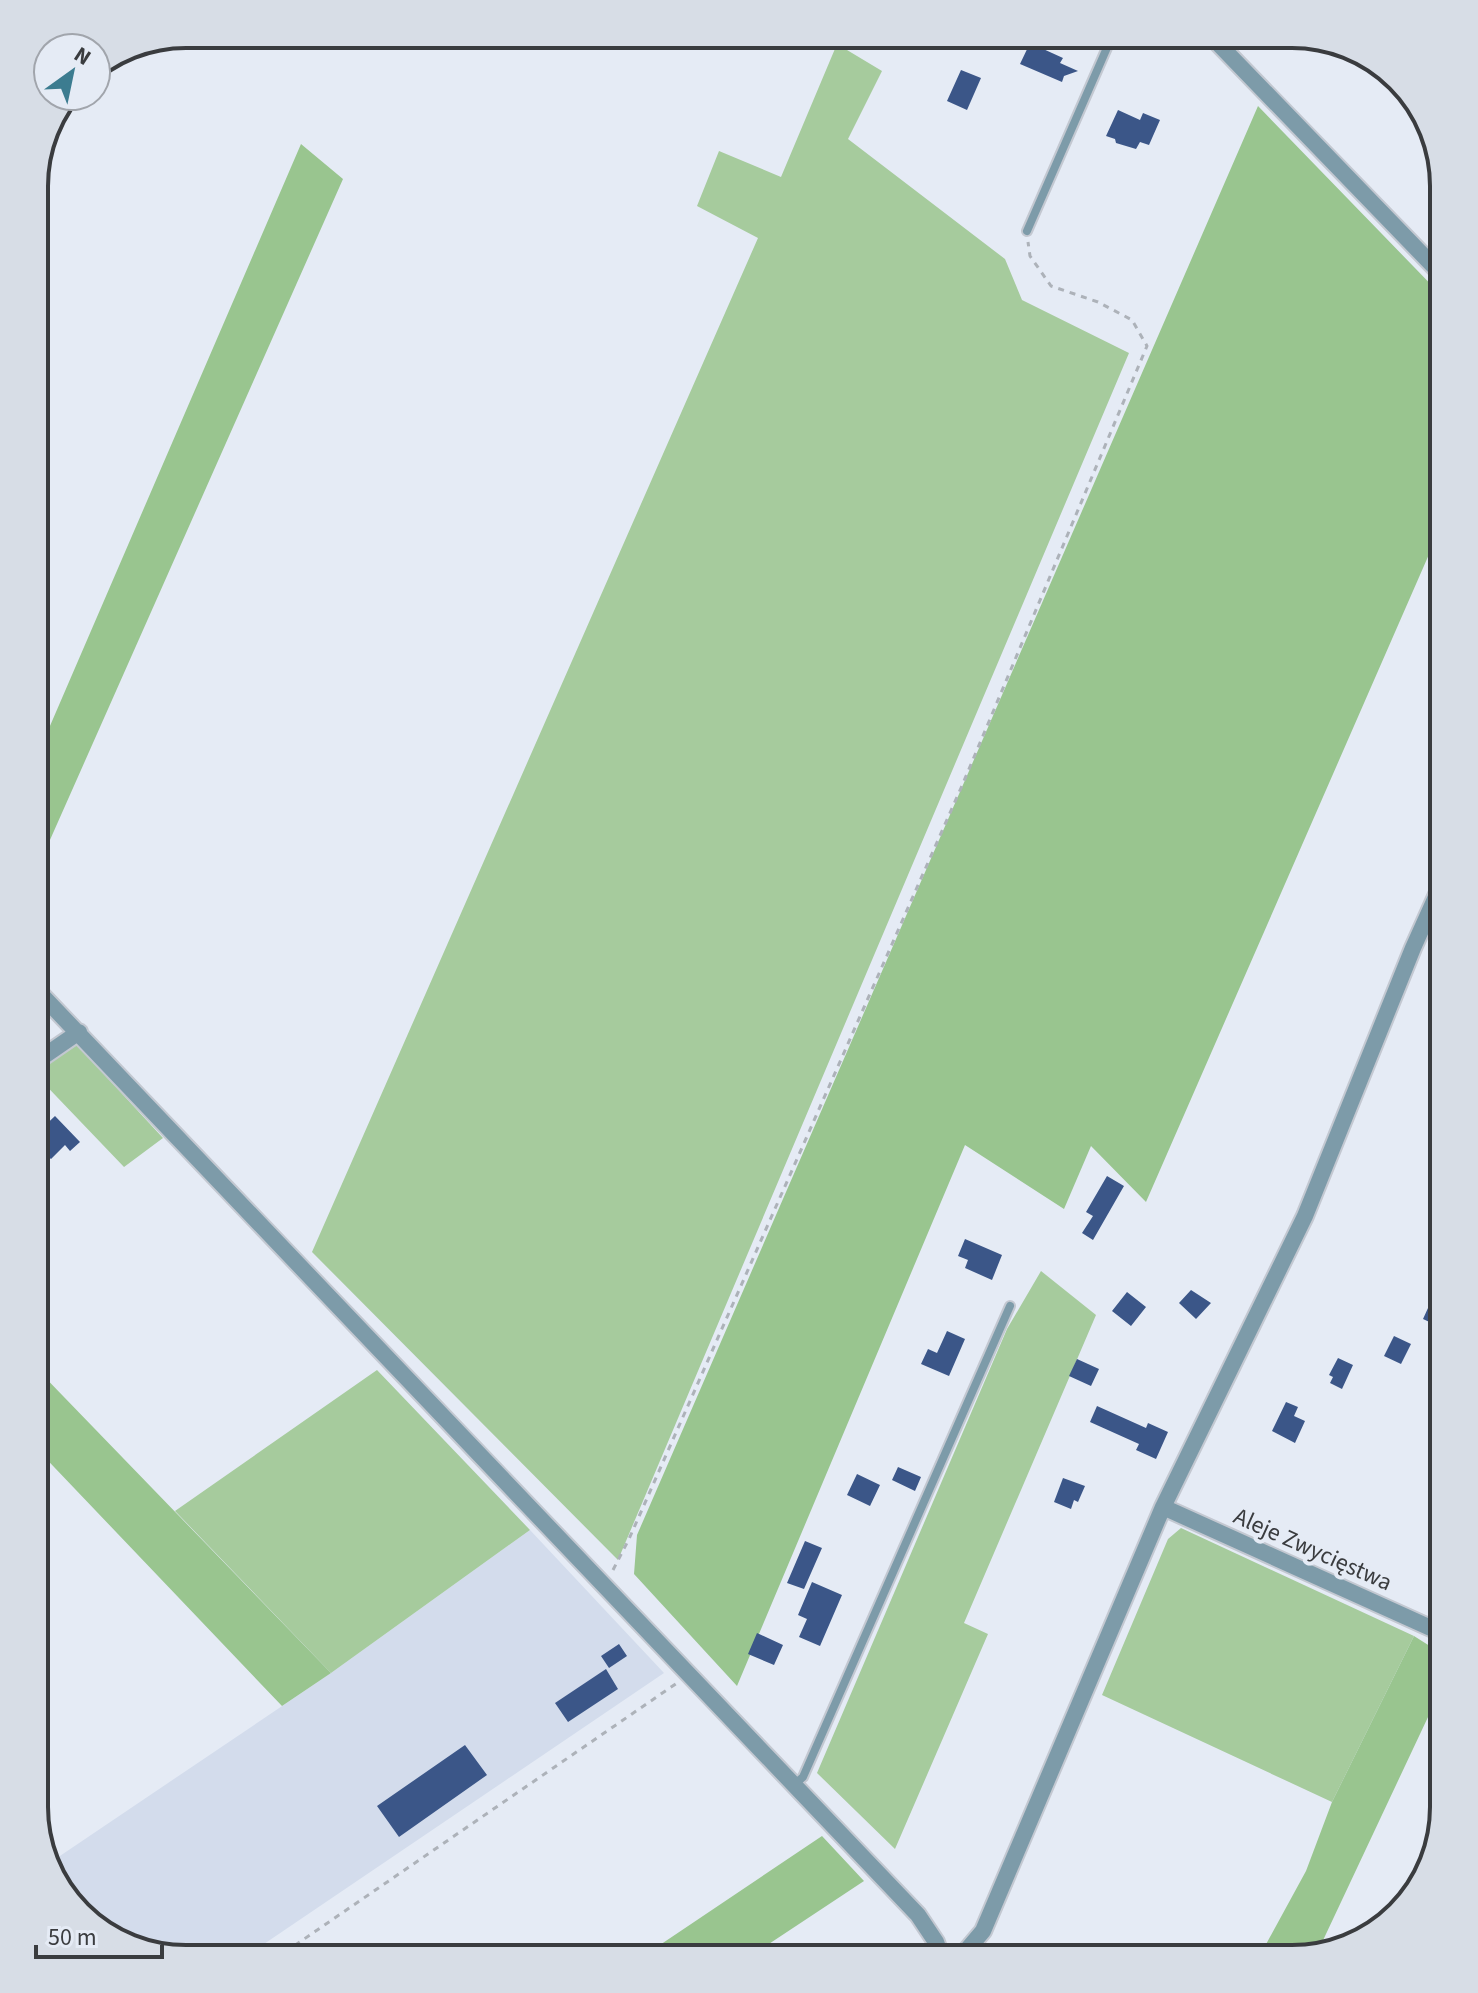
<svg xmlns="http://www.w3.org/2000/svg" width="1478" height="1993" viewBox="0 0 1478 1993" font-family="'Source Sans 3',sans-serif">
	<rect width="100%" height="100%" fill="#e5ebf5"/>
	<!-- built -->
	<path fill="#d3dcec" d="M530,1530L664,1673L242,1959H186L117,1941L80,1892L68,1899L59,1891L51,1862L331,1673Z"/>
	<!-- green -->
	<path fill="#a6cb9d" d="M837,44L882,71L848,139L1005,259L1022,300L1129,353L618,1560L312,1252L758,238L697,206L719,151L781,177Z
		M77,1045L163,1138L124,1167L34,1073Z
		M1041,1271L1096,1315L964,1623L988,1634L895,1849L817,1773L1007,1329Z
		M377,1370L530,1530L331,1673L175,1511Z
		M1181,1528L1414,1636L1332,1802L1102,1695L1168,1539Z"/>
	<!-- forest -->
	<path fill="#99c58f" d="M1258,106L1444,298V520L1146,1202L1091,1146L1064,1209L965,1145L737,1686L634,1574L637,1535Z
		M301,144L343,179L34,876V763Z
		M34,1366L331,1673L282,1706L34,1446Z
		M1414,1636L1444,1655V1683L1318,1951L1292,1959H1258L1306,1871L1332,1802Z
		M822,1836L864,1881L746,1959H639Z"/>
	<!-- building -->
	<path fill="#3b5688" d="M1030,43L1063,58L1060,63L1078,71L1064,76L1062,82L1020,64Z
		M961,70L981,78L967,110L947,101Z
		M1118,110L1140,120L1143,113L1160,120L1149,145L1140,142L1136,149L1116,143L1115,139L1106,136Z
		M55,1116L80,1142L70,1151L65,1145L51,1159L34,1145V1136Z
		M1107,1176L1124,1186L1093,1240L1082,1233L1093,1216L1086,1212Z
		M965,1239L1002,1255L992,1280L965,1268L968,1260L958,1256Z
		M1191,1290L1211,1303L1196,1319L1179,1303Z
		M1127,1292L1146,1307L1131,1326L1112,1311Z
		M1433,1297L1444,1302V1322L1440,1320L1438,1326L1423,1319Z
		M947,1331L965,1339L949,1376L921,1364L928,1349L937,1353Z
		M1394,1336L1411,1344L1401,1364L1384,1356Z
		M1338,1358L1353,1365L1342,1389L1330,1383L1333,1377L1329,1375Z
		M1077,1359L1099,1369L1091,1386L1069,1376Z
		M1286,1402L1298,1407L1294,1416L1305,1421L1295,1443L1272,1431Z
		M1097,1406L1146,1428L1148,1423L1168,1432L1156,1459L1136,1450L1139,1444L1090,1422Z
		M898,1467L921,1477L915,1491L892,1480Z
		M857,1474L880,1485L870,1506L847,1495Z
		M1063,1478L1085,1486L1078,1502L1074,1500L1071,1509L1054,1502Z
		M805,1541L822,1548L804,1589L787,1583Z
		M812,1582L842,1595L820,1646L799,1637L807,1619L798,1615Z
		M757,1633L783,1645L774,1665L748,1654Z
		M619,1644L627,1656L609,1668L601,1656Z
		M606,1669L618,1689L568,1722L555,1703Z
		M465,1745L487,1775L399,1837L377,1806Z"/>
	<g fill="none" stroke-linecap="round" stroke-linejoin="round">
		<defs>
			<path id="lane" d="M1027,231L1113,34
				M795,1784L803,1777L1010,1306"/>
			<path id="street" d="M1209,34L1444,277
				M34,987L918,1915L936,1942L942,1959
				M34,1063L79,1032
				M1163,1507L1444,1634
				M951,1959L966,1951L983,1931L1163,1507L1305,1216L1413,948L1444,879"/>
		</defs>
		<!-- lane casing -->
		<use href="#lane" stroke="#c3c8d1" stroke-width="12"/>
		<!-- street casing -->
		<use href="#street" stroke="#c3c8d1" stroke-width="20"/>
		<!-- path -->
		<path stroke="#adb2b9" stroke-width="3" stroke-dasharray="6 6" stroke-linecap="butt" d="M613,1570L629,1539L961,788L1147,346L1132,320L1098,302L1051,286L1030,256L1028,242
			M275,1959L677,1683"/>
		<!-- lane -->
		<use href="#lane" stroke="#7d9ba9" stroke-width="8"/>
		<!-- street -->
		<use href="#street" stroke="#7d9ba9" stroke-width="16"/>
	</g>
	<g text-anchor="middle" stroke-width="8" stroke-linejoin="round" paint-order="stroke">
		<!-- street labels -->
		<g font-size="24" fill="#3a3c3f" stroke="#e5ebf5">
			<text transform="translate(1313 1549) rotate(24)" y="8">Aleje Zwycięstwa</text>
		</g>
	</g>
	<!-- crop -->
	<path d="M0 0H1478V1993H0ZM186 48H1292A138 138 0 0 1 1430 186V1807A138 138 0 0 1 1292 1945H186A138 138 0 0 1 48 1807V186A138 138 0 0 1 186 48Z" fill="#d7dde6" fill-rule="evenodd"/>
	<path fill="none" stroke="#3a3c3f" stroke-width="4" d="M186 48H1292A138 138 0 0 1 1430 186V1807A138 138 0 0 1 1292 1945H186A138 138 0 0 1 48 1807V186A138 138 0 0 1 186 48Z"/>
	<!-- north arrow -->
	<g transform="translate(72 72) rotate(33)"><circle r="38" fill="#e5ebf5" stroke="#a1a5ac" stroke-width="2"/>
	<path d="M0-6L14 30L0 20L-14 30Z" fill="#3c7c90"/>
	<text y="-12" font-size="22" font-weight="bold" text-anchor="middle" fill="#3a3c3f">N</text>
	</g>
	<!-- scale -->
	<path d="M36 1945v12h126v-12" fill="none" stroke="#3a3c3f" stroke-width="4"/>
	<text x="48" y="1945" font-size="24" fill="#3a3c3f" stroke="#e5ebf5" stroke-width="6" paint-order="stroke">50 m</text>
</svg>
